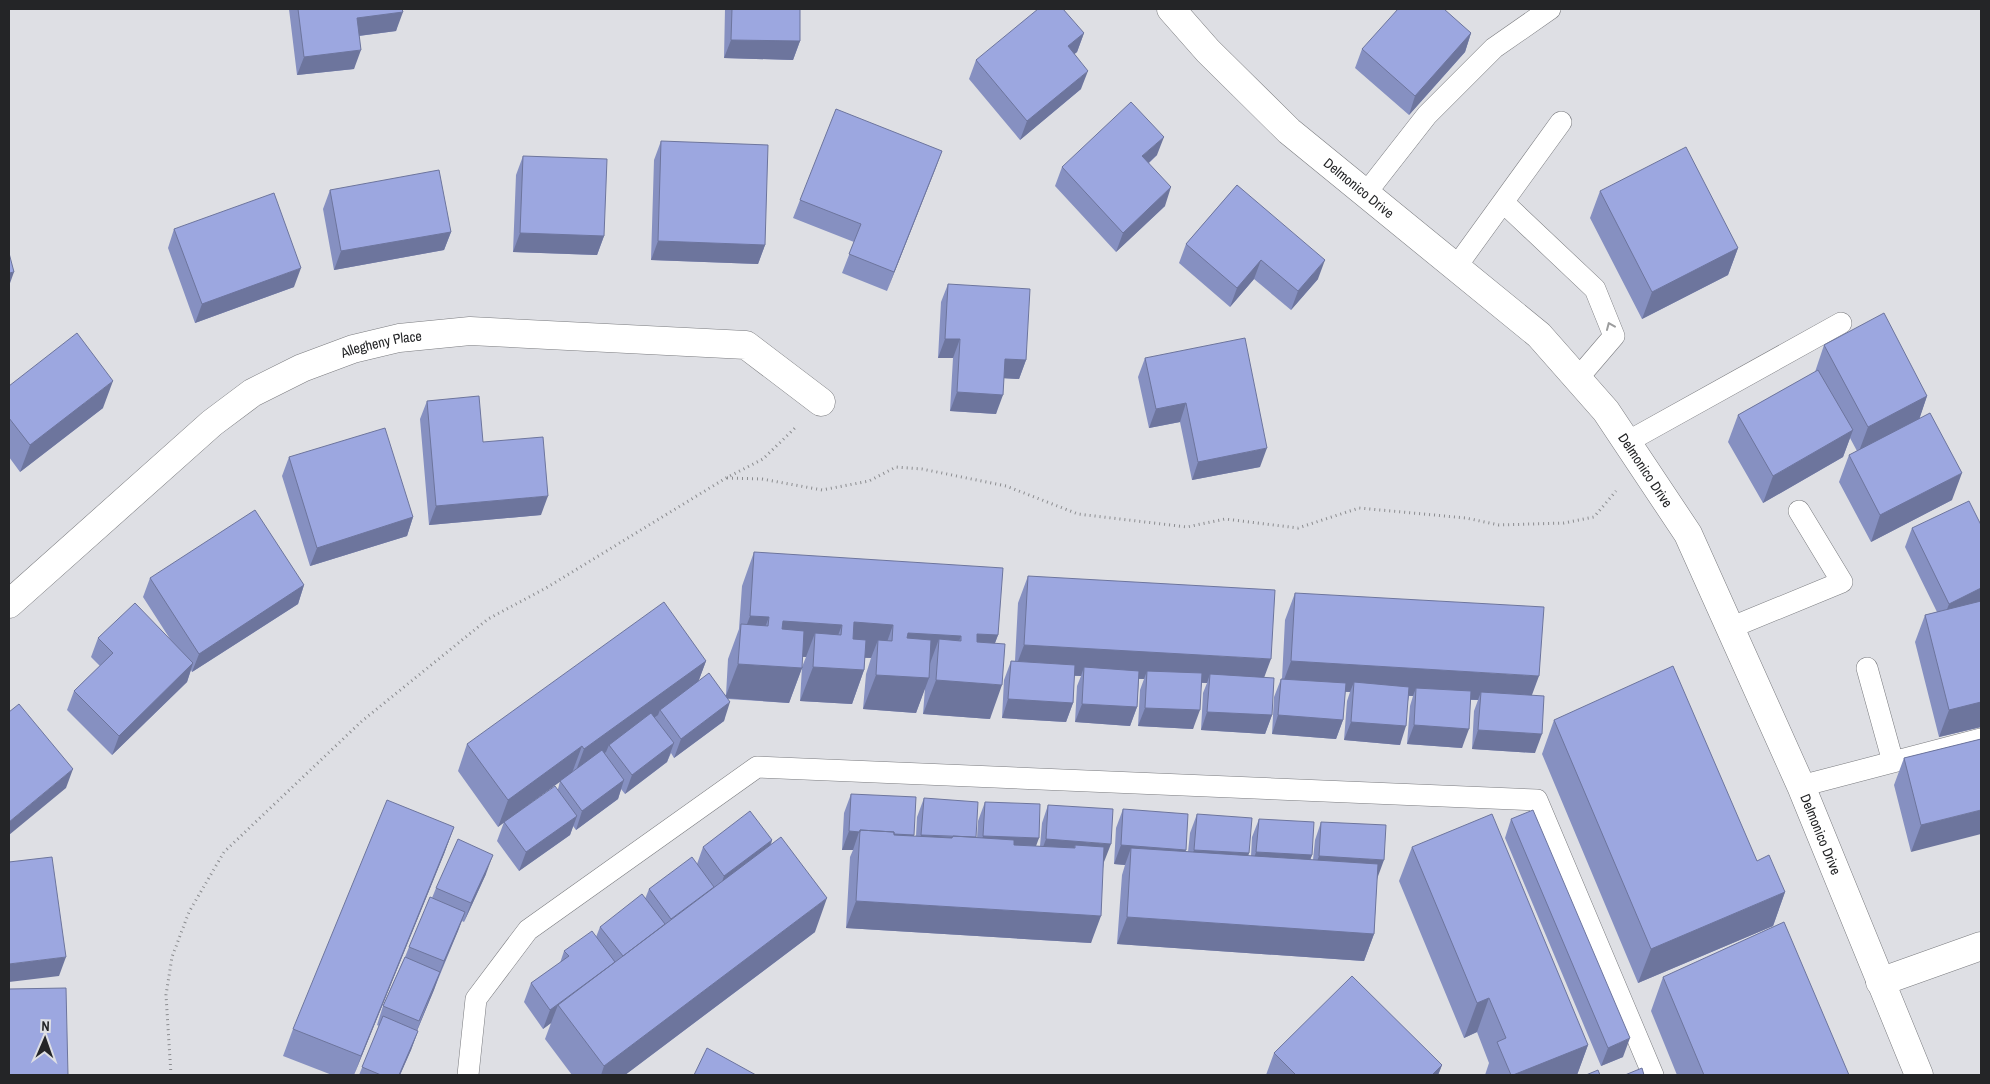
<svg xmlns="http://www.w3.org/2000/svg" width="1990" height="1084" viewBox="0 0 1990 1084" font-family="'Archivo Narrow',sans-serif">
	<rect width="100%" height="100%" fill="#dedfe4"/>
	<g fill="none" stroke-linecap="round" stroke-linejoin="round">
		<defs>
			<path id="service" d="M1366,193L1427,115L1494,48L1550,9
				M1503,202L1595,289L1614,336L1578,378
				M1456,267L1561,122
				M1627,442L1841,323
				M1730,628L1842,582L1799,511
				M1867,668L1893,762
				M1801,786L1981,739
				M468,1075L476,999L528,930L757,767L1537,800L1653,1075"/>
			<g id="minor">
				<path id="s1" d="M9,604L212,423L252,393L302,368L353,349L399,338L470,331L746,345L821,402"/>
				<path d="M1880,982L1981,946"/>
			</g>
			<g id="tertiary">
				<path id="s2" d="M1171,9L1208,51L1289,131L1539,335L1606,411L1688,534L1801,786L1919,1075"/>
			</g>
		</defs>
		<!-- service casing -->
		<use href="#service" stroke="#7a7b7f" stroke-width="22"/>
		<!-- minor casing -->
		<use href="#minor" stroke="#7a7b7f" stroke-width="29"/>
		<!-- tertiary casing -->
		<use href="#tertiary" stroke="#7a7b7f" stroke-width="29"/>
		<!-- path -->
		<path stroke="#8b8c8f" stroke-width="3" stroke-dasharray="1 4" stroke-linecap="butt" d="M727,478L762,479L822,490L869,481L896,467L922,469L1006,486L1078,514L1187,527L1225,519L1298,528L1359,508L1466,518L1499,525L1564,523L1594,517L1616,491
			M171,1075L166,995L172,957L189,912L224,852L362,721L488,619L546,588L726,478L763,459L797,426"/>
		<!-- service -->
		<use href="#service" stroke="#fff" stroke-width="21"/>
		<!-- minor -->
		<use href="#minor" stroke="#fff" stroke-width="28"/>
		<!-- tertiary -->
		<use href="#tertiary" stroke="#fff" stroke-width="28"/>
	</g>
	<!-- wall -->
	<path fill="#8690c1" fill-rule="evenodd" d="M289,9H402L396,31L359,36L354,69L297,75Z
		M725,9H800V41L793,60L724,58Z
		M1084,33L1077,52L1074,54L1081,89L1020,140L969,79L976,60Z
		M1471,33L1465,52L1409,115L1355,68L1362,49Z
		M661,141L765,245L758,264L651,260L654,160Z
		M942,151L887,291L842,273L854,242L793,218L800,200Z
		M1157,155L1149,163L1165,206L1116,252L1055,186L1062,167Z
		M523,156L604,236L597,255L513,252L516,175Z
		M1237,185L1318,279L1291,310L1254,279L1230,307L1179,263L1186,244Z
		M330,190L451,232L444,250L334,270L323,209Z
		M1600,191L1738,248L1728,275L1642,319L1590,218Z
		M174,229L294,287L195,323L168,248Z
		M948,284L1026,360L1019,379L1004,378L996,414L950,411L953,358H938L941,302Z
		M1824,345L1927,396L1919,419L1952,500L1871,542L1839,482L1849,455L1857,451L1850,438L1843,457L1763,503L1728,442L1738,415L1815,372Z
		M1145,358L1260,467L1192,480L1180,422L1149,428L1138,377Z
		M9,386L103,408L20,472L9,457Z
		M427,401L483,442L541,515L429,525L420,419Z
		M289,457L413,517L407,536L310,566L282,476Z
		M1981,525V727L1939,737L1915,642L1925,615L1937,612L1905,547L1912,528Z
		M754,552L998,635L995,643L990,719L923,714L925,688L916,713L863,709L866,674L871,658H865L864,670L852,704L800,701L802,667L806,657H802V668L789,703L728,699L724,721L674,758L671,753L667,762L625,794L621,789L618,799L576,830L573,826L570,835L519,871L497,841L504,822L498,827L458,771L467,744L706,661L698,682L726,695L728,659L739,629L742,586ZM562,780L560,781L558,789L513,815Z
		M1028,576L1264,678L1272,715L1265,734L1201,730L1203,693L1207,683H1202L1193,729L1138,726L1140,690L1144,679H1139L1137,707L1130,726L1075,722L1077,686L1081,676H1074L1073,703L1066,722L1002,718L1004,680L1011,661H1015L1018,603Z
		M150,578L304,585L298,604L192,672L191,670L187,682L112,755L67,710L74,691L100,666L91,657L98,638L172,642L143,597Z
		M1295,593L1532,696L1535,753L1472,749L1474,711L1478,700H1471L1462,748L1407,744L1410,706L1413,696H1409L1400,745L1344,740L1347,701L1350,692H1345L1343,720L1336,739L1272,734L1274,697L1281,679H1282L1285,620Z
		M1554,720L1757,861L1785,892L1773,926L1638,983L1542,754Z
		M1981,739L1911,852L1894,785L1904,758Z
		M851,794L914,835L913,836H916L917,817L924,798L976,837L977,838L978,821L985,802L1036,846H1040L1042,823L1048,805L1104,862L1091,943L846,928L850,857L853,850H842L844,813Z
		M1123,809L1185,851L1188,852L1190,833L1197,814L1249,853L1248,856H1251L1252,837L1259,819L1312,855L1310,860H1313L1315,840L1321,822L1377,878L1374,934L1364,961L1117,944L1122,875L1125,865L1114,864L1116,828Z
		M1511,819L1623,1057L1601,1066L1505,838Z
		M454,827L444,854L354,1075H332L283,1056L293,1029Z
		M772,840L771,845L815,932L625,1075H572L545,1039L551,1023L543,1029L524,1002L531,983L560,963L564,951L596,937L600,927L645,899L649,889L697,864L703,847Z
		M1412,847L1588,1045L1577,1075H1485L1489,1063L1477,1032L1464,1038L1399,881Z
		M486,874L464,922L462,921L417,1031H418L411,1050L400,1075H359L379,1026L377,1025L383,1006L405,957L409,947L432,898L436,888Z
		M1663,977L1849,1075H1677L1651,1011Z
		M1274,1053L1442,1065L1438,1075H1266Z"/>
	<!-- shaded-wall -->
	<path fill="#6d759d" d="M403,12L396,31L350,37L357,18Z
		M1084,33L1077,52L1061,65L1068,46Z
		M1471,33L1465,52L1409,115L1415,96Z
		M731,40L800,41L793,60L724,58Z
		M361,50L354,69L297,75L304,57Z
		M1088,71L1081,89L1020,140L1027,121Z
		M1164,137L1157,155L1135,175L1142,156Z
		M942,151L935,170L887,291L894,272Z
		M1171,187L1165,206L1116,252L1123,233Z
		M451,232L444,250L334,270L341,251Z
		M520,233L604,236L597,255L513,252Z
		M658,241L765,245L758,264L651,260Z
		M1738,248L1728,275L1642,319L1652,292Z
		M1261,260L1254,279L1230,307L1237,288Z
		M1325,260L1318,279L1291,310L1298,291Z
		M301,268L294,287L195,323L202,304Z
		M14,272L9,286V273Z
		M945,339H960L953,358H938Z
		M1005,359L1026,360L1019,379L999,378Z
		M113,381L103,408L20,472L30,445Z
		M957,392L1003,395L996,414L950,411Z
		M1927,396L1918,423L1858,454L1868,427Z
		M1186,403L1180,422L1149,428L1156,409Z
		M1853,430L1843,457L1763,503L1773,476Z
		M1267,448L1260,467L1192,480L1198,462Z
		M1962,473L1952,500L1871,542L1880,515Z
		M548,496L541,515L429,525L436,506Z
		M413,517L407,536L310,566L317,548Z
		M304,585L298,604L192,672L199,654Z
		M1981,588V604L1942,623L1949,604Z
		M750,616L769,617L756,652L739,646Z
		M783,621L842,625L829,659L815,633L806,657L770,655Z
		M854,622L893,625L881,659L878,640L871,658L841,656Z
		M908,633L961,636L948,670L939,639L928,669L896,667Z
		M977,634L998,635L985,669L965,668Z
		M1024,645L1271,659L1261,686L1210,674L1207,683L1146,679L1147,671L1144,679L1083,676L1084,667L1081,676L1014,672Z
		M706,661L696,688L660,710L658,715L611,748L609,745L606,752L574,776L584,749Z
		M1291,661L1539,676L1529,703L1481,692L1478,700L1416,696V688L1413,696L1353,693L1354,682L1350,692L1281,688Z
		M193,663L187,682L112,755L119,736Z
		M738,664L802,668L789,703L725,698Z
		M813,667L864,670L852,704L800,701Z
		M876,675L929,678L916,713L863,709Z
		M936,680L1002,685L990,719L923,714Z
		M1008,699L1073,703L1066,722L1002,718Z
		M730,702L724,721L674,758L681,739Z
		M1981,702V727L1939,737L1949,710Z
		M1082,704L1137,707L1130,726L1075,722Z
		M1145,708L1200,710L1193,729L1138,726Z
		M1207,712L1272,715L1265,734L1201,730Z
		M1278,715L1343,720L1336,739L1272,734Z
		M1351,722L1406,726L1400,745L1344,740Z
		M1414,725L1469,729L1462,748L1407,744Z
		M1478,730L1542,734L1535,753L1472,749Z
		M674,743L667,762L625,794L632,775Z
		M582,746L572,773L498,827L508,800Z
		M73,769L66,788L9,835V822Z
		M624,780L618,799L576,830L582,811Z
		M1981,810V834L1911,852L1921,825Z
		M577,816L570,835L519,871L526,852Z
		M454,827L444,854L354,1075L361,1056Z
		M849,831L859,832L853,850H842Z
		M860,832L914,835L907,854Z
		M921,835L952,837L945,856L915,853Z
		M983,836L1039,838L1032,857L977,855Z
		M1046,839L1111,844L1104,862L1075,848V845L1070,860L1039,858Z
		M772,840L765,859L718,894L724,876Z
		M1121,845L1186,850L1179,869L1131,848L1125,865L1114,864Z
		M1194,850L1249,853L1242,872L1187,868Z
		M1256,852L1312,855L1305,874L1250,871Z
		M493,855L486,874L464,922L471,903Z
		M1319,856L1384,860L1377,879L1312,875Z
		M1785,892L1773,926L1638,983L1651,949Z
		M827,898L815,932L625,1075H601L604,1066Z
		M856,901L1101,916L1091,943L846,928Z
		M465,912L458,931L440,973L434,990L413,1040L444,961Z
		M1127,917L1374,934L1364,961L1117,944Z
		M66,957L59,976L9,982V964Z
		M616,964L558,1005L551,1023L543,1029L550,1010Z
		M1489,998L1477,1032L1464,1038L1477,1003Z
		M418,1031L411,1050L400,1075H399Z
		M1630,1038L1623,1057L1601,1066L1608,1048Z
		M1588,1045L1577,1075H1513Z
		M1442,1065L1438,1075H1432Z"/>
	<!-- building -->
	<path fill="#9ca7e0" stroke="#6d759d" d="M298,9H402L403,12L357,18L361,50L304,57Z
		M732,9H800V41L731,40Z
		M1038,9H1063L1084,33L1068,46L1088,71L1027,121L976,60Z
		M1398,9H1444L1471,33L1415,96L1362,49Z
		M1131,102L1164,137L1142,156L1171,187L1123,233L1062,167Z
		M836,109L942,151L894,272L849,254L861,224L800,200Z
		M661,141L768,145L765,245L658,241Z
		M1686,147L1738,248L1652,292L1600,191Z
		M523,156L607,159L604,236L520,233Z
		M439,170L451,232L341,251L330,190Z
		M1237,185L1325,260L1298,291L1261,260L1237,288L1186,244Z
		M274,193L301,268L202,304L174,229Z
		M9,253L14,272L9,273Z
		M948,284L1030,289L1026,360L1005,359L1003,395L957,392L960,339H945Z
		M1884,313L1927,396L1868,427L1824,345Z
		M77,333L113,381L30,445L9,418V386Z
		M1245,338L1267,448L1198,462L1186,403L1156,409L1145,358Z
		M1818,370L1853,430L1773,476L1738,415Z
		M479,396L483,442L543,437L548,496L436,506L427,401Z
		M1930,413L1962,473L1880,515L1849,455Z
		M385,428L413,517L317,548L289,457Z
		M1969,501L1981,525V588L1949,604L1912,528Z
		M255,510L304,585L199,654L150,578Z
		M754,552L1003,568L998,635L977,634V642L1005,644L1002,685L936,680L939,639L961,641V636L908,633L907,638L931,640L929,678L876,675L878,640L892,641L893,625L854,622L853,639L866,640L864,670L813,667L815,633L841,635L842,625L783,621L782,629L804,631L802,668L738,664L741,624L768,626L769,617L750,616Z
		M1028,576L1275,590L1271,659L1024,645Z
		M1295,593L1544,607L1539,676L1291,661Z
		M1981,601V702L1949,710L1925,615Z
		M664,602L706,661L584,749L582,746L508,800L467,744Z
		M135,603L193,663L119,736L74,691L113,653L98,638Z
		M1011,661L1075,665L1073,703L1008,699Z
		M1673,666L1757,861L1769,855L1785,892L1651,949L1554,720Z
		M1084,667L1139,671L1137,707L1082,704Z
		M1147,671L1202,673L1200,710L1145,708Z
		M709,673L730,702L681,739L660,710Z
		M1210,674L1274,678L1272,715L1207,712Z
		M1281,679L1346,683L1343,720L1278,715Z
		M1354,682L1409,687L1406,726L1351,722Z
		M1416,688L1471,691L1469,729L1414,725Z
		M1481,692L1544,696L1542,734L1478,730Z
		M19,704L73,769L9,822V712Z
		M651,713L674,743L632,775L609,745Z
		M1981,739V810L1921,825L1904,758Z
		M602,750L624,780L582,811L560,781Z
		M555,786L577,816L526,852L504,822Z
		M851,794L916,797L914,835L894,834V832L860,830V832L849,831Z
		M924,798L978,802L976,837L921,835Z
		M387,800L454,827L361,1056L293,1029Z
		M985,802L1040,804L1039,838L983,836Z
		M1048,805L1113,809L1111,844L1046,839Z
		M1123,809L1188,814L1186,850L1121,845Z
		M1533,810L1630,1038L1608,1048L1511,819Z
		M750,811L772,840L724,876L703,847Z
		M1197,814L1252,818L1249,853L1194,850Z
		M1492,814L1588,1045L1513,1075H1511L1497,1042L1506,1038L1489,998L1477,1003L1412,847Z
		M1259,819L1314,822L1312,855L1256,852Z
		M1321,822L1386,825L1384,860L1319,856Z
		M860,830L894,832V835L952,838L953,836L1014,840V845L1075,848V845L1104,847L1101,916L856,901Z
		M781,837L827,898L604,1066L558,1005Z
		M458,839L493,855L471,903L436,888Z
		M1131,848L1378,864L1374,934L1127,917Z
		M52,857L66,957L9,964V862Z
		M692,857L714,887L671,919L649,889Z
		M642,894L665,924L623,956L600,927Z
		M430,897L465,912L444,961L409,947Z
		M1784,922L1849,1075H1704L1663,977Z
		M592,931L615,962L550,1010L531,983L569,956L564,951Z
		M405,957L440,972L419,1021L383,1006Z
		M1352,976L1442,1065L1432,1075H1296L1274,1053Z
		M66,988L68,1075H9V989Z
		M383,1016L418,1031L399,1075H381L362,1067Z
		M707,1048L756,1075H694Z
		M1642,1068L1644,1075H1625Z
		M1598,1070L1600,1075H1586Z"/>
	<!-- one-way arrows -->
	<defs><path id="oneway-chevron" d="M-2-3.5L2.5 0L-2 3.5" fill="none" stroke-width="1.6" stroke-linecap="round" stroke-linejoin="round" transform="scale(1.25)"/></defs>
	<use stroke="#9c9d9e" href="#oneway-chevron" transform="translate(1610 326) rotate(-113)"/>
	<g text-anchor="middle" stroke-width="4.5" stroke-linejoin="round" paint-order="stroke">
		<!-- street labels -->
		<g font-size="14" fill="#242527" stroke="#dedfe4">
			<text dy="5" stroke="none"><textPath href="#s2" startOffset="260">Delmonico Drive</textPath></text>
			<text dy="5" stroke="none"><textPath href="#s1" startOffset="461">Allegheny Place</textPath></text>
			<text dy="5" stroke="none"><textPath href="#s2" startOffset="665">Delmonico Drive</textPath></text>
			<text dy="5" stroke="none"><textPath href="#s2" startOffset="1070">Delmonico Drive</textPath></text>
		</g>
	</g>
	<!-- border -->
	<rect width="1990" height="1084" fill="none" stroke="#242527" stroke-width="20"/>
	<!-- north arrow -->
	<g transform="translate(45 1039) rotate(2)" stroke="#dedfe4" stroke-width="4" paint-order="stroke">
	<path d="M0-4L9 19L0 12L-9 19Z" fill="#242527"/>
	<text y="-8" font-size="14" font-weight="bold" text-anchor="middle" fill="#242527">N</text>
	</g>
</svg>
